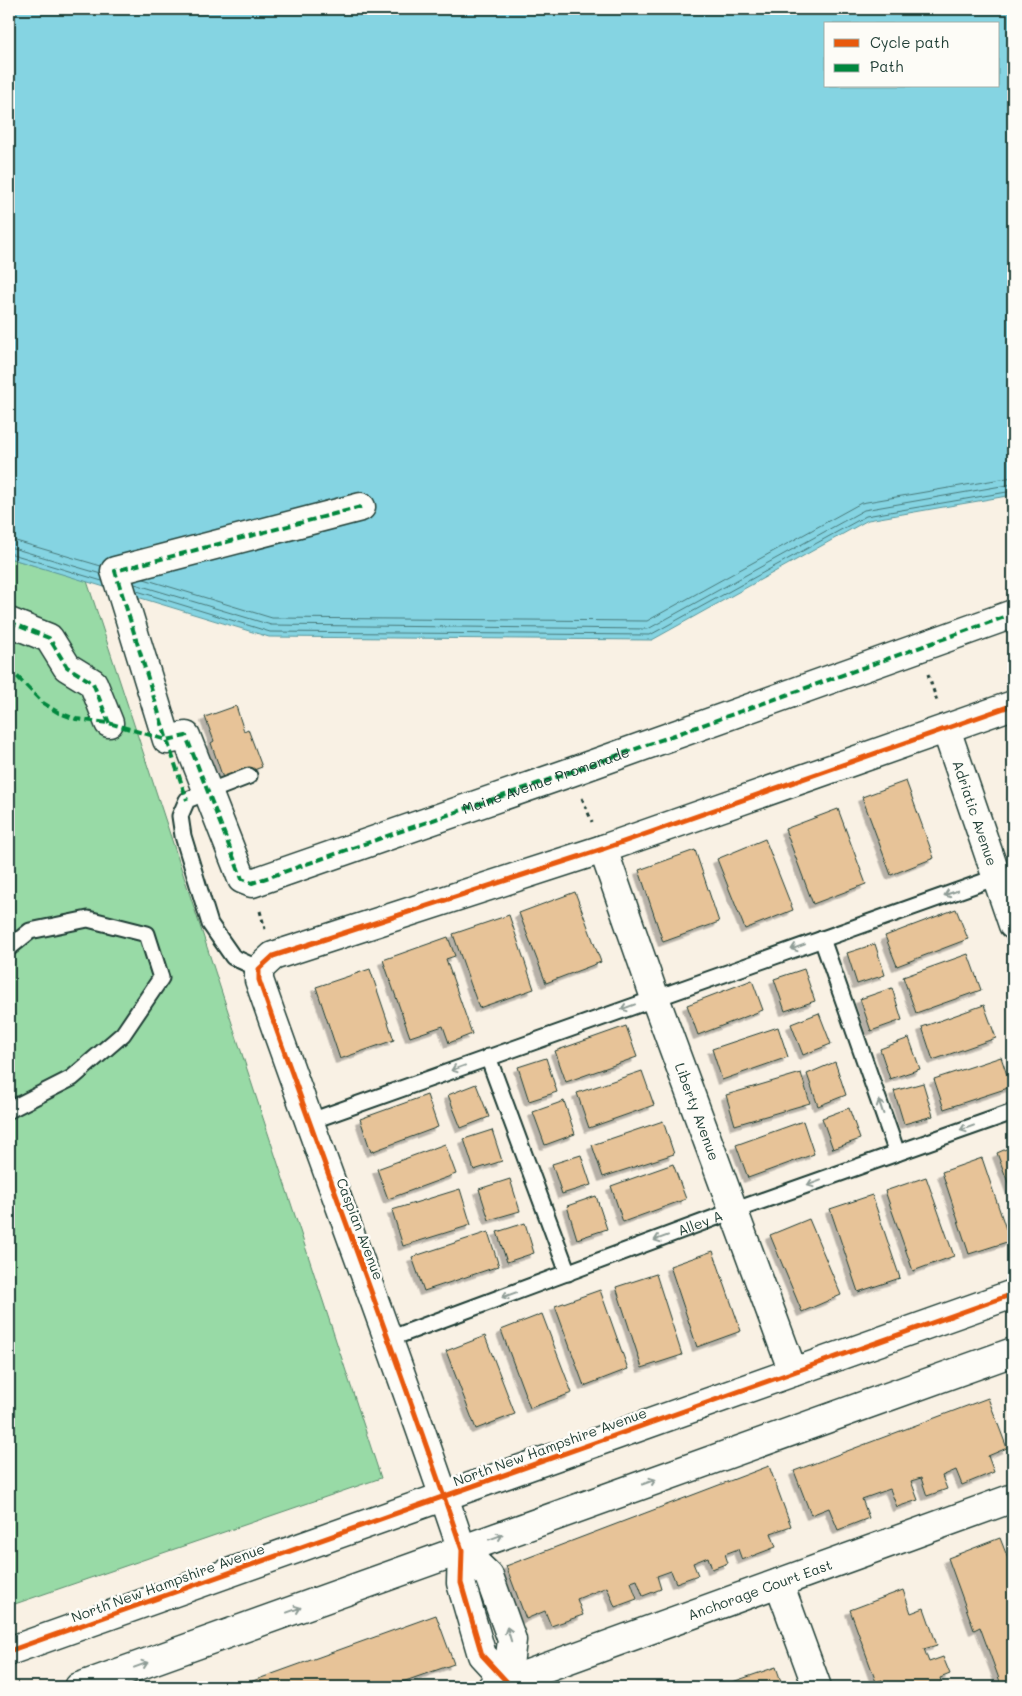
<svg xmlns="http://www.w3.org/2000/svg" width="1022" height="1696" viewBox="0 0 1022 1696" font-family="Mali,sans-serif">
	<defs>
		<filter id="shadow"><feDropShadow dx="-4.5" dy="4.5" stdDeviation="0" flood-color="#0004"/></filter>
	</defs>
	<rect width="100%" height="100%" fill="#f9f1e4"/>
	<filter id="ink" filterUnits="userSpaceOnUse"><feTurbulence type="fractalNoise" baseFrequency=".02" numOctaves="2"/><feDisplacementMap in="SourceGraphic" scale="10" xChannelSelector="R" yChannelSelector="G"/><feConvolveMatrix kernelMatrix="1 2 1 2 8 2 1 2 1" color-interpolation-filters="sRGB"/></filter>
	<g filter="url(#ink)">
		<!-- green -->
		<path fill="#98daa6" stroke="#5c8c6d" d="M9,558L87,581L381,1478L9,1606Z"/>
		<!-- water -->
		<path fill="#85d4e2" stroke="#5c989c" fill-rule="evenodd" d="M9,9H1013V495L868,520L652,640L269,637L9,558ZM826,24H998V86H826Z"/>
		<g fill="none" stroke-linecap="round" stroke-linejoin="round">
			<!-- shore -->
			<path stroke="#48797a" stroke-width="1" d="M9,539L101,566
				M9,547L101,574
				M9,553L102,581
				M144,579L272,618L647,621L861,503L1013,477
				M135,584L271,625L648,629L864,510L1013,484
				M137,591L270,632L650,635L866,516L1013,491"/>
		</g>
		<!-- building -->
		<path fill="#e7c398" stroke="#1f3d34" filter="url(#shadow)" d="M236,706L244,731L248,729L262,767L224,781L211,743L214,741L205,717Z
			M906,781L934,858L891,875L862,797Z
			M838,809L866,884L813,904L785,829Z
			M765,839L793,910L745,929L717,859Z
			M695,850L719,922L663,942L639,870Z
			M575,892L601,962L546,983L519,913Z
			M956,909L968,939L897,966L885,936Z
			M509,915L534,989L479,1008L453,934Z
			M448,937L455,956L446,959L472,1034L449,1043L443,1026L410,1037L383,960Z
			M875,944L885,975L857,984L847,953Z
			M968,954L981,990L916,1013L903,977Z
			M370,969L394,1040L340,1059L316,987Z
			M804,969L815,1001L785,1011L774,979Z
			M752,980L763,1010L698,1035L687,1005Z
			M892,988L902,1020L871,1031L860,999Z
			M984,1005L996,1038L933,1060L922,1027Z
			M819,1013L831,1044L803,1055L791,1024Z
			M626,1026L637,1057L566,1082L555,1051Z
			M778,1027L788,1057L722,1080L712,1049Z
			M909,1038L920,1069L890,1079L880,1049Z
			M1001,1057L1011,1087L944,1109L934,1079Z
			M546,1058L557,1092L529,1101L518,1067Z
			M835,1062L846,1095L818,1106L807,1074Z
			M642,1071L654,1105L589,1128L577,1093Z
			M801,1073L810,1103L735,1125L726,1095Z
			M923,1083L933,1116L904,1124L894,1091Z
			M476,1084L489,1117L461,1128L448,1095Z
			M427,1095L438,1127L371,1152L360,1119Z
			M564,1101L575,1134L545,1145L533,1112Z
			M849,1108L860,1139L833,1149L822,1118Z
			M663,1121L674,1154L603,1177L592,1145Z
			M803,1121L814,1154L748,1178L736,1145Z
			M492,1130L502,1161L474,1170L464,1139Z
			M445,1144L456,1174L388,1199L377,1169Z
			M1013,1146V1196L997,1153Z
			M581,1155L591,1185L562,1194L552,1164Z
			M982,1158L1010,1241L969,1254L942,1172Z
			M673,1164L686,1199L623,1222L611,1186Z
			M926,1177L954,1256L913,1271L885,1191Z
			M510,1179L520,1211L489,1220L479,1189Z
			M460,1189L471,1225L403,1246L392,1210Z
			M872,1195L900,1278L858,1292L830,1209Z
			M596,1196L607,1229L577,1239L567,1206Z
			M809,1219L841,1295L802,1312L770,1235Z
			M525,1223L534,1253L507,1262L497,1232Z
			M488,1232L499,1266L424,1291L412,1257Z
			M713,1251L741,1331L697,1347L670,1266Z
			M656,1274L682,1355L642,1368L616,1287Z
			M600,1290L628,1369L584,1386L555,1306Z
			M542,1314L572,1393L530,1408L501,1330Z
			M485,1336L515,1414L476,1429L446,1351Z
			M988,1398L1007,1448L988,1456L994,1472L962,1485L956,1470L942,1476L947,1489L927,1496L921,1478L911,1481L918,1500L897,1507L890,1489L862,1499L869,1518L838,1530L829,1508L811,1515L794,1471Z
			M769,1466L791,1526L771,1533L776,1547L742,1560L738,1549L725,1554L728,1563L712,1569L708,1557L693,1563L698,1575L676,1583L671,1571L657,1576L661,1589L643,1596L637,1580L631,1582L637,1599L615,1607L607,1587L577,1599L583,1615L551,1626L545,1611L526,1619L506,1566Z
			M1000,1538L1009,1561L1013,1559V1687H1002L980,1627L974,1630L948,1558Z
			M903,1590L911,1613L924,1608L937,1645L924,1649L929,1662L943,1657L950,1674L940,1678L943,1687H885L882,1680L876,1682L850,1610Z
			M436,1615L454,1664L388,1687H236Z
			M776,1667L783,1687H718Z"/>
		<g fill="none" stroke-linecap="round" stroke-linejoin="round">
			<defs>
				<g id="lane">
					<path d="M249,776L187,800L180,816L183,836L210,924L233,957L259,969"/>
					<path d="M822,939L897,1153"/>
					<path d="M9,948L30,931L88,919L147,934L161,978L123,1034L72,1078L9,1110"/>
					<path d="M488,1057L568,1273"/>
					<path d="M308,1122L997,877"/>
					<path id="s1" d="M389,1339L733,1211L1013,1112"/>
				</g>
				<g id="street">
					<path id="s2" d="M361,507L115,571L167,740L186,736L242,879L252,883L571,772L1013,614"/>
					<path d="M9,622L49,638L67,667L93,683L109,723"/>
					<path id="s3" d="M946,729L1013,925"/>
					<path id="s4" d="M603,849L655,998L793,1372"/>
					<path d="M462,1550L489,1576L512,1640L507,1682"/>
					<path d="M779,1583L817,1687"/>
					<path id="s5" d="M492,1687L1013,1498"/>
					<path d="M509,1687L507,1682L482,1655L461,1583L462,1550C398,1358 325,1170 259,980V969L273,956L603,849L1013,705"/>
				</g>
				<path id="secondary" d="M9,1651L1013,1294
					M79,1687L1013,1352"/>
			</defs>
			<!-- lane casing -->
			<use href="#lane" stroke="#1f3d34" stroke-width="19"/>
			<!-- street casing -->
			<use href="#street" stroke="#1f3d34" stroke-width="31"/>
			<!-- secondary casing -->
			<use href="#secondary" stroke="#1f3d34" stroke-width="31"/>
			<!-- path -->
			<path stroke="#1f3d34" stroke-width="3" stroke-dasharray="4 4" stroke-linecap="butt" d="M928,674L937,701
				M582,798L592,822
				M260,911L265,929"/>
			<!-- lane -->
			<use href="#lane" stroke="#fdfcf7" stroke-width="15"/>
			<!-- street -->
			<use href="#street" stroke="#fdfcf7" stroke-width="28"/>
			<!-- secondary -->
			<use href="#secondary" stroke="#fdfcf7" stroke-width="28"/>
			<!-- quiet -->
			<path stroke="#00873e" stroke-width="4" stroke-dasharray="8 4" stroke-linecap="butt" d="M361,507L115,571L167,740L186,736L242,879L252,883L571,772L1013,614
				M9,622L49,638L67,667L93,683L109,723
				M9,668L43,703L59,713L76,719L109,723L167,740L187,800"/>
			<defs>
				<path id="cycleway" d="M9,1651L1013,1294
					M509,1687L507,1682L482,1655L461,1583L462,1550C398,1358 325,1170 259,980V969L273,956L603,849L1013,705"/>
			</defs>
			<!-- cycleway casing -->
			<use href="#cycleway" stroke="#fdfcf7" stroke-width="8"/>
			<!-- cycleway -->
			<use href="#cycleway" stroke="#e8590c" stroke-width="5"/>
		</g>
		<!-- one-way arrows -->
		<defs><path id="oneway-shaft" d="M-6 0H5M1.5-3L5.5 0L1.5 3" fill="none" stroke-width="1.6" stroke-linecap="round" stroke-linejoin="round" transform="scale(1.25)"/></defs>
		<g stroke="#8e9c96">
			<use href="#oneway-shaft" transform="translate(951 893) rotate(161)"/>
			<use href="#oneway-shaft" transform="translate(798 947) rotate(160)"/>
			<use href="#oneway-shaft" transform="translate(628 1007) rotate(160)"/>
			<use href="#oneway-shaft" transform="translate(458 1068) rotate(160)"/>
			<use href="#oneway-shaft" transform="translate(881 1107) rotate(-109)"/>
			<use href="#oneway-shaft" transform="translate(967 1128) rotate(160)"/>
			<use href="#oneway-shaft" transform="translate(814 1183) rotate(160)"/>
			<use href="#oneway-shaft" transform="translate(661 1238) rotate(160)"/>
			<use href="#oneway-shaft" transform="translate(509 1295) rotate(160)"/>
			<use href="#oneway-shaft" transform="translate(649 1482) rotate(-20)"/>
			<use href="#oneway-shaft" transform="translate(496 1537) rotate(-20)"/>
			<use href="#oneway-shaft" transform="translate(294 1610) rotate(-20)"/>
			<use href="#oneway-shaft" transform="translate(509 1634) rotate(-107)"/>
			<use href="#oneway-shaft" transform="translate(141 1665) rotate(-20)"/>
		</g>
	</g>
	<g text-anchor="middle" stroke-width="5" stroke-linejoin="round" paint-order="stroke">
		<!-- street labels -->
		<g font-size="14" fill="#1f3d34" stroke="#fdfcf7">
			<text dy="5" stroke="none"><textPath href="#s2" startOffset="926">Maine Avenue Promenade</textPath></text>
			<text dy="5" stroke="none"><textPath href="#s3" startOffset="89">Adriatic Avenue</textPath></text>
			<text dy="5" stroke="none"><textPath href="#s4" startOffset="279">Liberty Avenue</textPath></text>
			<text dy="5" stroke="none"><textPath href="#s1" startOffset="332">Alley A</textPath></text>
			<text transform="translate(360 1229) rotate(69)" y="5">Caspian Avenue</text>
			<text transform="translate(550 1447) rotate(-20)" y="5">North New Hampshire Avenue</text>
			<text transform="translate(168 1583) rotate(-20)" y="5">North New Hampshire Avenue</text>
			<text dy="5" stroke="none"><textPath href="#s5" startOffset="285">Anchorage Court East</textPath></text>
		</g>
	</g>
	<!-- margin -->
	<rect width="1022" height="1696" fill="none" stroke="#fdfcf7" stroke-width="30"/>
	<rect x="15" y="15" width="992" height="1666" fill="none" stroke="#1f3d34" stroke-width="2" filter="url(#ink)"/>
	<!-- legend -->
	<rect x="824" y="22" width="175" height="65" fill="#fdfcf7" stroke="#a4b0a9"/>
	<rect x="834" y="39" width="25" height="8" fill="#e8590c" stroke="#a4b0a9"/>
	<text x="870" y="48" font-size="15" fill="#1f3d34">Cycle path</text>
	<rect x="834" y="64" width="25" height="8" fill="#00873e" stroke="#a4b0a9"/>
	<text x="870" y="72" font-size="15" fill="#1f3d34">Path</text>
</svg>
